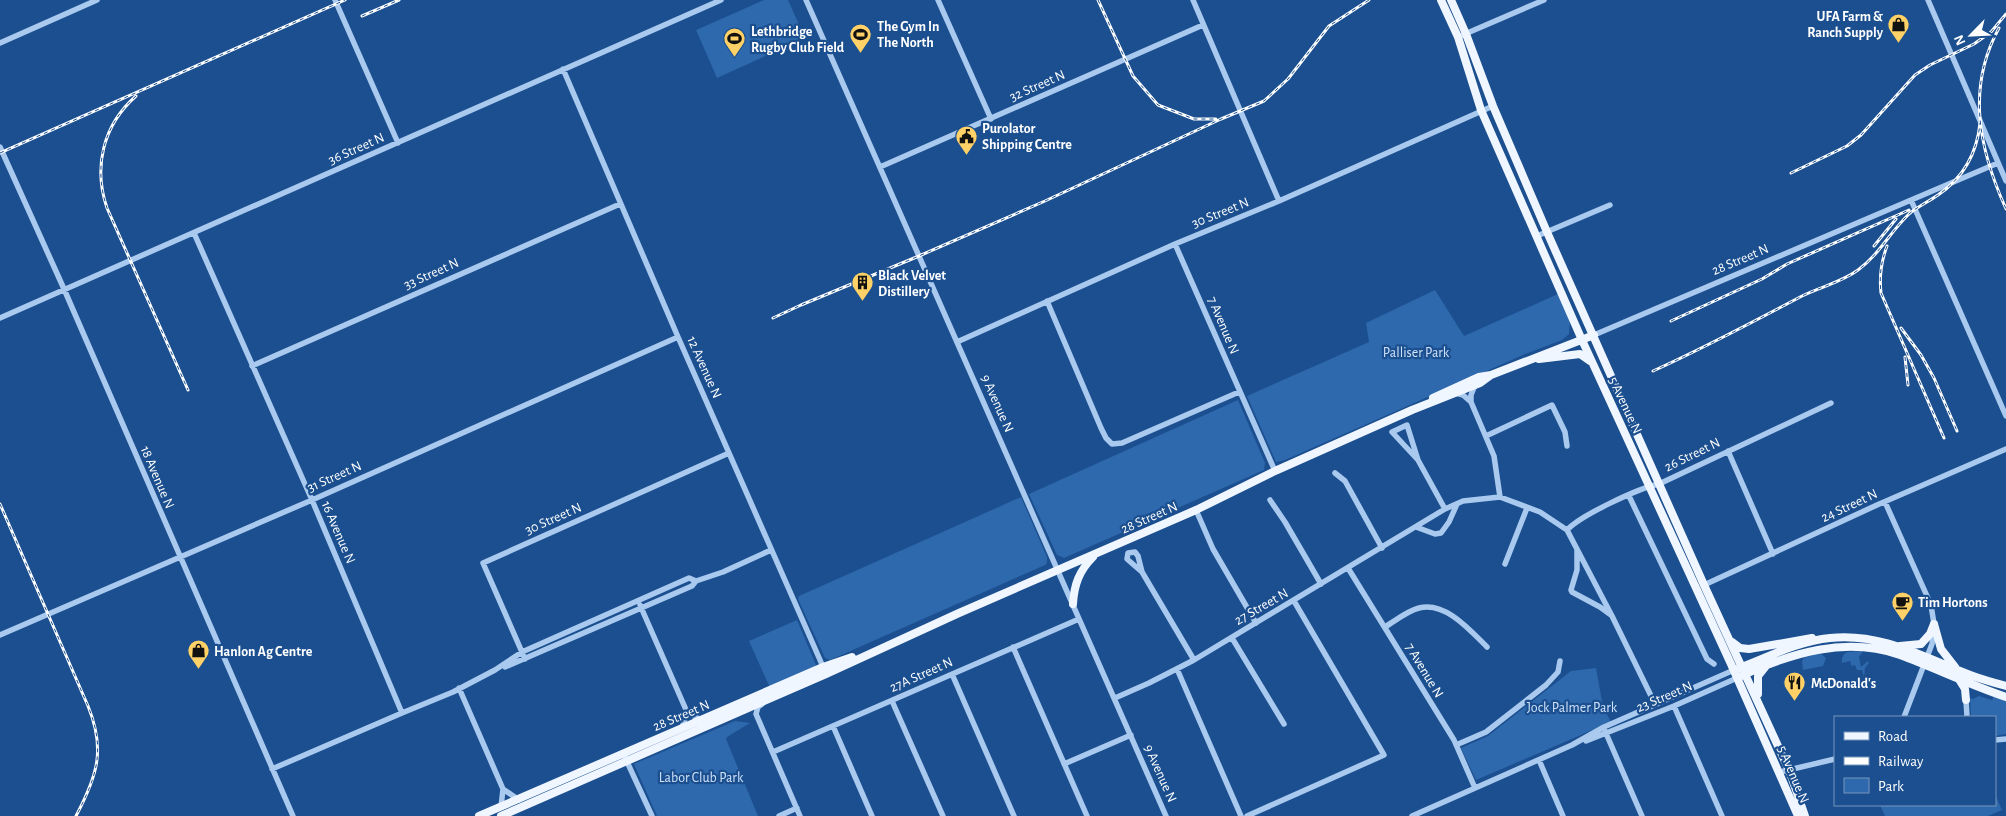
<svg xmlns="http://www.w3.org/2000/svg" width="2006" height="816" viewBox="0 0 2006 816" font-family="'Alegreya Sans',sans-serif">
	<rect width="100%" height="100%" fill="#1b4f8f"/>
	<!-- green -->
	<path fill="#2e69ad" d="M764,0H788L805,38L717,78L696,30Z
		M1435,290L1464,336L1558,294L1570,320L1569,334L1562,340L1523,355L1285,460L1276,462L1247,396L1369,342L1366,323Z
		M1238,400L1265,463L1264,470L1064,558L1057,555L1029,494Z
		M1021,497L1047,557V563L1045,565L830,660L825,658L798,599L799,596Z
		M797,620L816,665L814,668L770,688L749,641Z
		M1863,651L1859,657L1861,667L1868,661L1869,663L1865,668L1864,677L1862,670H1857L1855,665L1852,666L1850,661L1842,663C1841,658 1843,654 1847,652Z
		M1820,653L1826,658L1823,666L1803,670L1802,661L1804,658Z
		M1596,668L1603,707L1611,722L1476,780L1461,748L1488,736L1571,671Z
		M1979,696L1992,700L1994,696L2006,700V734L1995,736V717H1971L1970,698L1973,699Z
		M735,721L750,723L727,737L726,739L758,816H657L634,764Z
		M1995,794L2002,810L1988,816H1885L1880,805H1995Z"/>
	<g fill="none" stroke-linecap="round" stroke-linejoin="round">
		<!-- minor -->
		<path stroke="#a9c9ee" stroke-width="5.5" d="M335,0L398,143
			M806,0L1166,816
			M938,0L991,119
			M1193,0L1279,201
			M1928,0L2006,181
			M1458,37L1544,0
			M0,43L97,0
			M563,69L678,337L824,669
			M0,147L64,289L293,816
			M880,167L1203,25
			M1911,200L2006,416
			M194,233L312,500L402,713L272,769
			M1537,236L1610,205
			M1175,244L1275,471
			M1047,301L1101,428L1106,438L1112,444L1122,443L1239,392
			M0,318L721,0
			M1594,335L1998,163
			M957,342L1175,244L1279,201L1493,106
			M252,366L620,204
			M1475,385L1471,395V402L1494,456L1500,497
			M1456,393L1463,395L1471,402
			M1486,436L1552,405L1565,432L1567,446
			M1728,451L1773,554
			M1418,460L1407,425L1392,432L1418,460L1445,509
			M1335,473L1345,481L1382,548
			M1629,496L1707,659L1714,664
			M1500,497L1540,512L1567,530L1612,616L1655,704
			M1270,500L1285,522L1321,584
			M1885,502L1931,605L1934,624L1932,644L1904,717
			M1196,510L1213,549L1256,623
			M1416,527L1435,534L1441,533L1449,522L1457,504
			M1567,530C1581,515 1639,488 1659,484L1831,403
			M1577,550V570L1571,590L1572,592L1600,607L1611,615
			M1505,564L1527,508
			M1348,568L1454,740L1475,788
			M1142,572L1138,556L1135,552L1128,553L1127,559L1142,572L1194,660
			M696,581L723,572L771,550
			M1704,585L1877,505L2006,449
			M640,605L687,712L701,720
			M1385,627C1395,621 1407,611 1419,608C1445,601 1470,630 1487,647
			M0,635L312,500L678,337
			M1232,638L1284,724
			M1013,647L1087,816
			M525,659L483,563L729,453
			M505,667L692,586L696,581
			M1177,669L1241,816
			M952,674L1014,816
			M459,688L503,789L501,807
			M1115,698L1149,683L1194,660L1445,509L1463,501L1500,497
			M1966,700L1967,717
			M892,701L943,816
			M762,704L758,707L756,714L800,816
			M1674,706L1722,816
			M402,713L453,692L495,670L522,652L689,578L696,581
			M833,726L872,816
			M682,728L687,712
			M1605,731L1642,816
			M1995,740L2006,739
			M1586,741L1674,706L1737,678
			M1456,745L1486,732L1546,685L1558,672L1560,661
			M773,752L1079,619
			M623,753L652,816
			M1539,760L1563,816
			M1064,764L1131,735
			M1780,772L1835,759
			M503,789L519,800
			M779,816L797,808
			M1247,816L1384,755L1294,601
			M1412,816L1572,745L1604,727L1734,670"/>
		<!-- major -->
		<path stroke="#f0f6ff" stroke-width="8" d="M1441,0L1458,37L1481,110L1582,340L1731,664L1798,816
			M1451,0L1466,34L1493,106L1547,232L1704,585L1789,770L1805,816
			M1539,359L1580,354L1590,361
			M1433,398L1479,377L1491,375L1594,335
			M1073,604C1074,585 1079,571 1093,557
			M1934,624L1941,649L1955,667
			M1732,642L1740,648L1749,649L1812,638
			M1900,646L1921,644L1930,634L1934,624
			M1739,668C1768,657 1799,641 1830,638C1881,632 1927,659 1973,676C1984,680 1995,683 2006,686
			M1741,676C1791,653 1846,636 1900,655C1935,668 1970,685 2006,697
			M1960,681L1965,689L1966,700
			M1758,694V676L1766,666
			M479,816L823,667L852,657
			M501,816L826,674L959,613L1196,510L1275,471L1412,410L1480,383L1491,375"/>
		<defs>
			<path id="rail" d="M1098,0L1133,76L1158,105L1194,119H1216
				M362,16L399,0
				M1999,28C1966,88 1979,149 2006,209
				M136,96C103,125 93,167 107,208L188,390
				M0,153L345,0
				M1791,173L1847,146L1861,135L1915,75L1930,65L1974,44L1991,32L2006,14
				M1874,246L1896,219
				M1887,246C1881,262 1879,275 1881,293L1944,438
				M773,318L801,305L919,256L1045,201L1221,119L1264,101L1288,79L1329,26L1369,0
				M1671,321L1762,279L1787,264L1909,210
				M1901,328L1921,355L1934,378L1957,431
				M1905,357L1908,385
				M1653,371C1704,348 1753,322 1802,296C1820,287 1842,282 1858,270C1879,255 1890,232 1909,214C1917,207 1928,202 1938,195C1963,178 1977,153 1980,123
				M0,504L88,706C106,750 97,776 76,816"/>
		</defs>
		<!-- rail casing -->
		<use href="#rail" stroke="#fff" stroke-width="3"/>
		<!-- rail -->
		<use href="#rail" stroke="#1b4f8f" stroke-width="1" stroke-dasharray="4" stroke-linecap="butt"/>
	</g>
	<!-- icons -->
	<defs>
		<symbol id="shop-pin" viewBox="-11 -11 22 30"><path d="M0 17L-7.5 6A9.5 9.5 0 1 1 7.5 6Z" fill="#ffd166" stroke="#1b4f8f"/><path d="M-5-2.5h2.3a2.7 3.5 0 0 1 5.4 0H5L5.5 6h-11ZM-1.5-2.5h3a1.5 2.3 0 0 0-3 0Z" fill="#111"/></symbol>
		<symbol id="stadium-pin" viewBox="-11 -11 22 30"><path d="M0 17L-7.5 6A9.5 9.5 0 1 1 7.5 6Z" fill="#ffd166" stroke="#1b4f8f"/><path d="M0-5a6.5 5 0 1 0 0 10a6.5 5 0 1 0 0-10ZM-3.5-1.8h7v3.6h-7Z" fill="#111"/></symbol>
		<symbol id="civic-pin" viewBox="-11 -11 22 30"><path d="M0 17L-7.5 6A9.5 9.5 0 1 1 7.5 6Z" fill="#ffd166" stroke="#1b4f8f"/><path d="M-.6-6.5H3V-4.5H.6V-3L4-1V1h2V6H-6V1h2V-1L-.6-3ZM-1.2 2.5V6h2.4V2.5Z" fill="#111"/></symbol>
		<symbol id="building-pin" viewBox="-11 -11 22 30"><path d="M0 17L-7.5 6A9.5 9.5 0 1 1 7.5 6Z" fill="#ffd166" stroke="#1b4f8f"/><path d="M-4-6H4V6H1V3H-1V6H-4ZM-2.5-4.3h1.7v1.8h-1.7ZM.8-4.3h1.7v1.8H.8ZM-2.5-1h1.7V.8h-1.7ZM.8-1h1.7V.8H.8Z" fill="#111"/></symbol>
		<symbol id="cafe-pin" viewBox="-11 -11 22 30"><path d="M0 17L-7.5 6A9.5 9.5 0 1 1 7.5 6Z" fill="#ffd166" stroke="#1b4f8f"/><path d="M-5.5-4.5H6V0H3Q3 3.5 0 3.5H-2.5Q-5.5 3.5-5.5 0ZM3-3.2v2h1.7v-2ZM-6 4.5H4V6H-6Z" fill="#111"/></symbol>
		<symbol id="restaurant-pin" viewBox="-11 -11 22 30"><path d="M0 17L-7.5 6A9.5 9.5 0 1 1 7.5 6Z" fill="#ffd166" stroke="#1b4f8f"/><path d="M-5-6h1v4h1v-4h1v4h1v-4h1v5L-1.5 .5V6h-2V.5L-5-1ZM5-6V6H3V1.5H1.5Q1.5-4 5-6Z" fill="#111"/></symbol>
	</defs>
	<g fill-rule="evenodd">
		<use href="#shop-pin" x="1886" y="12" width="25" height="34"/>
		<use href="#stadium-pin" x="848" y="22" width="25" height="34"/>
		<use href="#stadium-pin" x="722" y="26" width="25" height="34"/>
		<use href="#civic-pin" x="954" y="124" width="25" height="34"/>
		<use href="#building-pin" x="850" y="270" width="25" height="34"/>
		<use href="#cafe-pin" x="1890" y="590" width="25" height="34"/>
		<use href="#shop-pin" x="186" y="638" width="25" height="34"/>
		<use href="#restaurant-pin" x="1782" y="670" width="25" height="34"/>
	</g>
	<g text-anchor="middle" stroke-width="4.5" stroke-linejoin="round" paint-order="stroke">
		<!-- poi labels -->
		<g font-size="14" font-weight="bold" fill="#fff" stroke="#1b4f8f" text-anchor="start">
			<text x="1883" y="21" text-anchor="end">UFA Farm &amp;<tspan x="1883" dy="16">Ranch Supply</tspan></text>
			<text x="877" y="31">The Gym In<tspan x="877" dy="16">The North</tspan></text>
			<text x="751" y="36">Lethbridge<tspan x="751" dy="16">Rugby Club Field</tspan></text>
			<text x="982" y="133">Purolator<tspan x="982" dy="16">Shipping Centre</tspan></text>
			<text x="878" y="280">Black Velvet<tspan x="878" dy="16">Distillery</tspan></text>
			<text x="1918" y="607">Tim Hortons</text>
			<text x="214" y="656">Hanlon Ag Centre</text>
			<text x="1811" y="688">McDonald's</text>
		</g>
		<!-- street labels -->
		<g font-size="14" fill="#fff" stroke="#1b4f8f">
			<text transform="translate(1037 85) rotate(-24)" y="5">32 Street N</text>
			<text transform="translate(356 148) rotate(-24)" y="5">36 Street N</text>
			<text transform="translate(1220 212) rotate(-22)" y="5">30 Street N</text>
			<text transform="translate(1740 259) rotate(-23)" y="5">28 Street N</text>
			<text transform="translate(431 273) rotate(-24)" y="5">33 Street N</text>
			<text transform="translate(1224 325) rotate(67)" y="5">7 Avenue N</text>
			<text transform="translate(705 367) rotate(66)" y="5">12 Avenue N</text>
			<text transform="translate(998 403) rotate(66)" y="5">9 Avenue N</text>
			<text transform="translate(1626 405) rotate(65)" y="5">5 Avenue N</text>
			<text transform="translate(1692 454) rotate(-26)" y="5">26 Street N</text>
			<text transform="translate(334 476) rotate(-24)" y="5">31 Street N</text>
			<text transform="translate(158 477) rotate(67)" y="5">18 Avenue N</text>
			<text transform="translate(1849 505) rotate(-25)" y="5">24 Street N</text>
			<text transform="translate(1149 517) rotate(-24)" y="5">28 Street N</text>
			<text transform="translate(553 518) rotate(-24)" y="5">30 Street N</text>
			<text transform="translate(339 532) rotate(67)" y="5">16 Avenue N</text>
			<text transform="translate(1261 606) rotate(-30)" y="5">27 Street N</text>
			<text transform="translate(1425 670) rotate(59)" y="5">7 Avenue N</text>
			<text transform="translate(921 674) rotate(-24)" y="5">27A Street N</text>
			<text transform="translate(1664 696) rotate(-23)" y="5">23 Street N</text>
			<text transform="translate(681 715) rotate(-23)" y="5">28 Street N</text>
			<text transform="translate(1161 773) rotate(66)" y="5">9 Avenue N</text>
			<text transform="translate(1794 774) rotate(67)" y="5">5 Avenue N</text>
		</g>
		<!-- park labels -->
		<g font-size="14" fill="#cfe3fa" stroke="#1b4f8f">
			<text x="1416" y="357">Palliser Park</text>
			<text x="1572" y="712">Jock Palmer Park</text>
			<text x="701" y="782">Labor Club Park</text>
		</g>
	</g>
	<!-- legend -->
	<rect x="1834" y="716" width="162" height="90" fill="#1b4f8f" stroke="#7695bc"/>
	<rect x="1844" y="732" width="25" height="8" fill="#f0f6ff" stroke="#7695bc"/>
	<text x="1878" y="741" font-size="15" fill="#ffffff">Road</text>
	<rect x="1844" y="757" width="25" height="8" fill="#ffffff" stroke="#7695bc"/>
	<text x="1878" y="766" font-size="15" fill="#ffffff">Railway</text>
	<rect x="1844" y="778" width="25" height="15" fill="#2e69ad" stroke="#7695bc"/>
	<text x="1878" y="791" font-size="15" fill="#ffffff">Park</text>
	<!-- north arrow -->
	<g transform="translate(1971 35) rotate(246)" stroke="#1b4f8f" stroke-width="4" paint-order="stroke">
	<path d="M0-4L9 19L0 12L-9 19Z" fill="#ffffff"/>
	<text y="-8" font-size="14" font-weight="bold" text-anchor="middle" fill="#ffffff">N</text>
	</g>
</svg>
